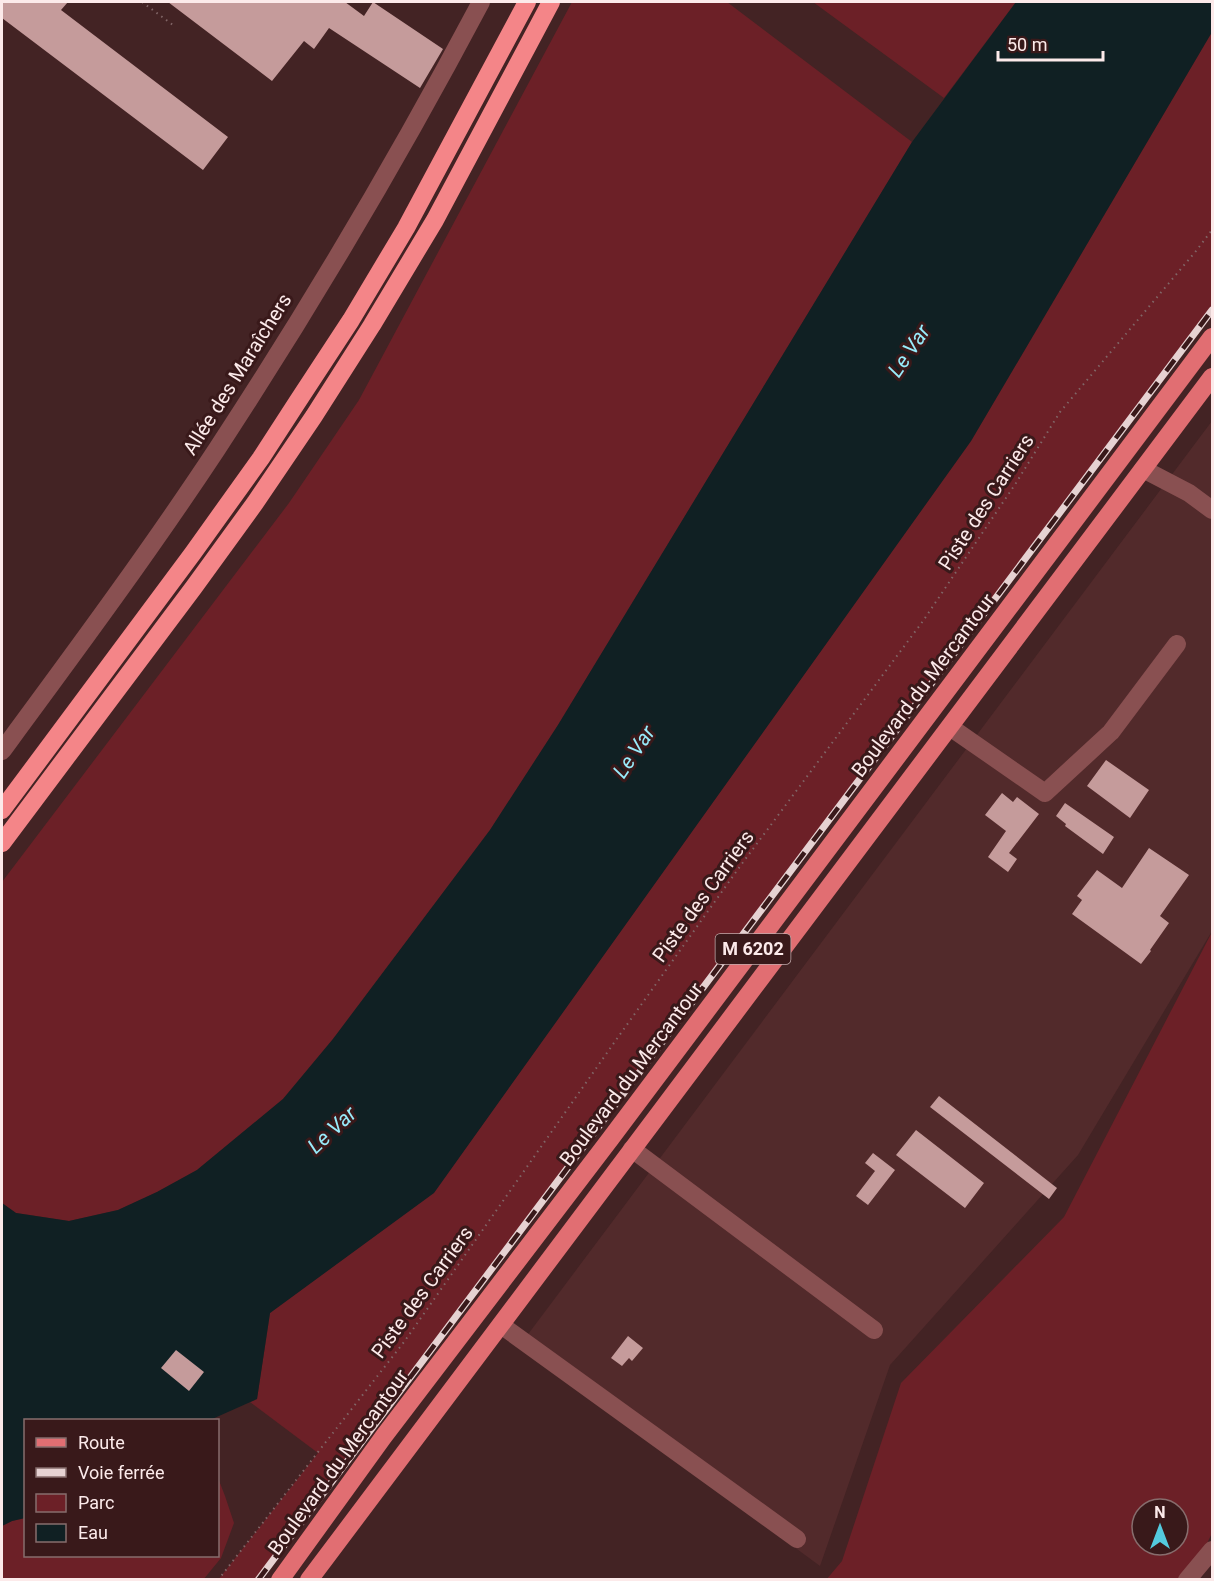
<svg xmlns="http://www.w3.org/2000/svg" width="1214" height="1581" viewBox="0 0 1214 1581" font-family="Roboto,sans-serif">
	<rect width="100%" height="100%" fill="#432324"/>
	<!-- built -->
	<path fill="#522a2b" d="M1212,421V931L1078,1155L890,1365L820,1566L520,1345Z"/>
	<!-- green -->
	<path fill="#6c2027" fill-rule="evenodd" d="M572,2H727L912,142L558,725L490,830L333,1039L283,1099L197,1170L157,1192L118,1210L69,1221L16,1213L2,1203V882L289,503L359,400Z
		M813,2H1016L944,98Z
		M1212,32V310L258,1579L218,1580L318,1453L250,1402L257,1399L270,1313L434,1192L971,441Z
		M1212,932V1533L1190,1579L826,1580L842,1561L901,1383L1064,1217ZM1142,1509H1178V1545H1142Z
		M218,1478L225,1496L234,1523L221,1558L203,1580L2,1579V1526L12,1521L25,1518L26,1556H218Z"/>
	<!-- water -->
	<path fill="#102023" d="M1016,2H1212V32L971,441L434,1193L270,1313L257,1399L210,1420H26L25,1518L12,1521L2,1526V1203L16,1213L69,1221L118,1210L157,1192L197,1170L283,1099L333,1039L490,830L558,725L912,142Z"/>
	<!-- building -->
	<path fill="#c59b9b" d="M2,2H68L61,10L228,137L203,170L2,18Z
		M168,2H345L364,16L373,2L443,49L420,88L329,28L314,49L304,41L272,81Z
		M1106,760L1149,790L1130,818L1087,786Z
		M1002,793L1013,802L1017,797L1039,814L1009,853L1017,859L1008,872L988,857L1006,831L985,815Z
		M1065,803L1114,837L1103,854L1065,826L1066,824L1056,816Z
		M1149,848L1189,875L1160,916L1169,923L1150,950L1151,951L1141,964L1072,914L1082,900L1077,896L1097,870L1122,888Z
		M939,1096L1057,1188L1049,1199L930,1107Z
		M916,1130L984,1183L965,1208L896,1155Z
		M873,1153L895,1170L868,1205L856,1196L875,1171L865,1163Z
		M628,1336L643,1348L632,1361L629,1358L622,1366L611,1358Z
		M176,1350L204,1372L189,1391L161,1368Z"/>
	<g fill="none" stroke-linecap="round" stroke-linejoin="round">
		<!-- path -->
		<path stroke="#816667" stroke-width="2" stroke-dasharray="1.5 4.5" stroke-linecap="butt" d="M142,2L173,25
			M218,1580L404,1342L616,1040L741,865L923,621L1016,483L1060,412L1196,251L1212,230"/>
		<!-- minor -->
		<path stroke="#895051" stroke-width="18" d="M1143,469L1189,493L1212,510
			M950,727L1045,793L1111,732L1177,644
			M2,751C75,652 149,552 217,449C312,304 400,155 481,2
			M632,1149L874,1330
			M501,1325L797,1539
			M1187,1580L1212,1550"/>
		<!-- major -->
		<path stroke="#e16e72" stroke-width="18" d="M280,1580L384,1436L611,1138L1212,337
			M309,1580L1212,377"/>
		<!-- highway -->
		<path stroke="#f48588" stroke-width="18" d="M2,810L193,553L261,458L296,404L351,320L406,228L527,2
			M2,843L194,587L255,503L314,416L372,325L435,220L551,2"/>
		<defs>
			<path id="rail" d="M258,1580L1212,310"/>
		</defs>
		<!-- rail casing -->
		<use href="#rail" stroke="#e6d2d2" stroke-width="7"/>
		<!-- rail -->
		<use href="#rail" stroke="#39191a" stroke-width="4.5" stroke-dasharray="14" stroke-linecap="butt"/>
	</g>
	<g text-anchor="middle" stroke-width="6" stroke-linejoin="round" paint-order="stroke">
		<!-- shield labels -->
		<rect fill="#39191a" stroke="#c2abac" stroke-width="1.5" x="715.5" y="934" width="75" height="30" rx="4.5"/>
		<g font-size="18" font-weight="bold" fill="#fceaea">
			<text x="753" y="955">M 6202</text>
		</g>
		<!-- street labels -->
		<g font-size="20" fill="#fceaea" stroke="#39191a">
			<text transform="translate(237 374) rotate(-58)" y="7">Allée des Maraîchers</text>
			<text transform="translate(986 502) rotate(-57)" y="7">Piste des Carriers</text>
			<text transform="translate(923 685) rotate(-53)" y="7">Boulevard du Mercantour</text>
			<text transform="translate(703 896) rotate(-54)" y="7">Piste des Carriers</text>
			<text transform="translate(631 1074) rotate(-53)" y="7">Boulevard du Mercantour</text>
			<text transform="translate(422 1292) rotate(-54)" y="7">Piste des Carriers</text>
			<text transform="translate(338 1462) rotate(-54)" y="7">Boulevard du Mercantour</text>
		</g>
		<!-- water labels -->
		<g font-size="21" font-style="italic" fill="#98ecfb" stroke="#39191a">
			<text transform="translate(909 351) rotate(-56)" y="7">Le Var</text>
			<text transform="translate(634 752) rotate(-56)" y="7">Le Var</text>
			<text transform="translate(332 1130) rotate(-43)" y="7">Le Var</text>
		</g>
	</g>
	<!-- border -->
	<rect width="1214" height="1581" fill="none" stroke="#fceaea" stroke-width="6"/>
	<!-- legend -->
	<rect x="24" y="1419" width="195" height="138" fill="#39191a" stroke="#876d6d" stroke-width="1.5"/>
	<rect x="36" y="1438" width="30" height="9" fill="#e16e72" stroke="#876d6d" stroke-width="1.5"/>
	<text x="78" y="1449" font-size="18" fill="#fceaea">Route</text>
	<rect x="36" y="1468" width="30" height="9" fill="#e6d2d2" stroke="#876d6d" stroke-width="1.5"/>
	<text x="78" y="1479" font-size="18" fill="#fceaea">Voie ferrée</text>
	<rect x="36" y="1494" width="30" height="18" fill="#6c2027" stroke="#876d6d" stroke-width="1.5"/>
	<text x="78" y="1509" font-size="18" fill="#fceaea">Parc</text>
	<rect x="36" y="1524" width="30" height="18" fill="#102023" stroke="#876d6d" stroke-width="1.5"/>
	<text x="78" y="1539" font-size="18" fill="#fceaea">Eau</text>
	<!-- north arrow -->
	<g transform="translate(1160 1527)"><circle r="28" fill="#39191a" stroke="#876d6d" stroke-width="1.5"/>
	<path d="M0-4.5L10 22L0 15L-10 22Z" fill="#54cade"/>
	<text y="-9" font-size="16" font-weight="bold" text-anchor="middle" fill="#fceaea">N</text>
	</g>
	<!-- scale -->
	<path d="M998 51v9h105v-9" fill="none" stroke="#fceaea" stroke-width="3"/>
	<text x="1007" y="51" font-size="18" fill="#fceaea" stroke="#39191a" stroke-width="4.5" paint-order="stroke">50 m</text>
</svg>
